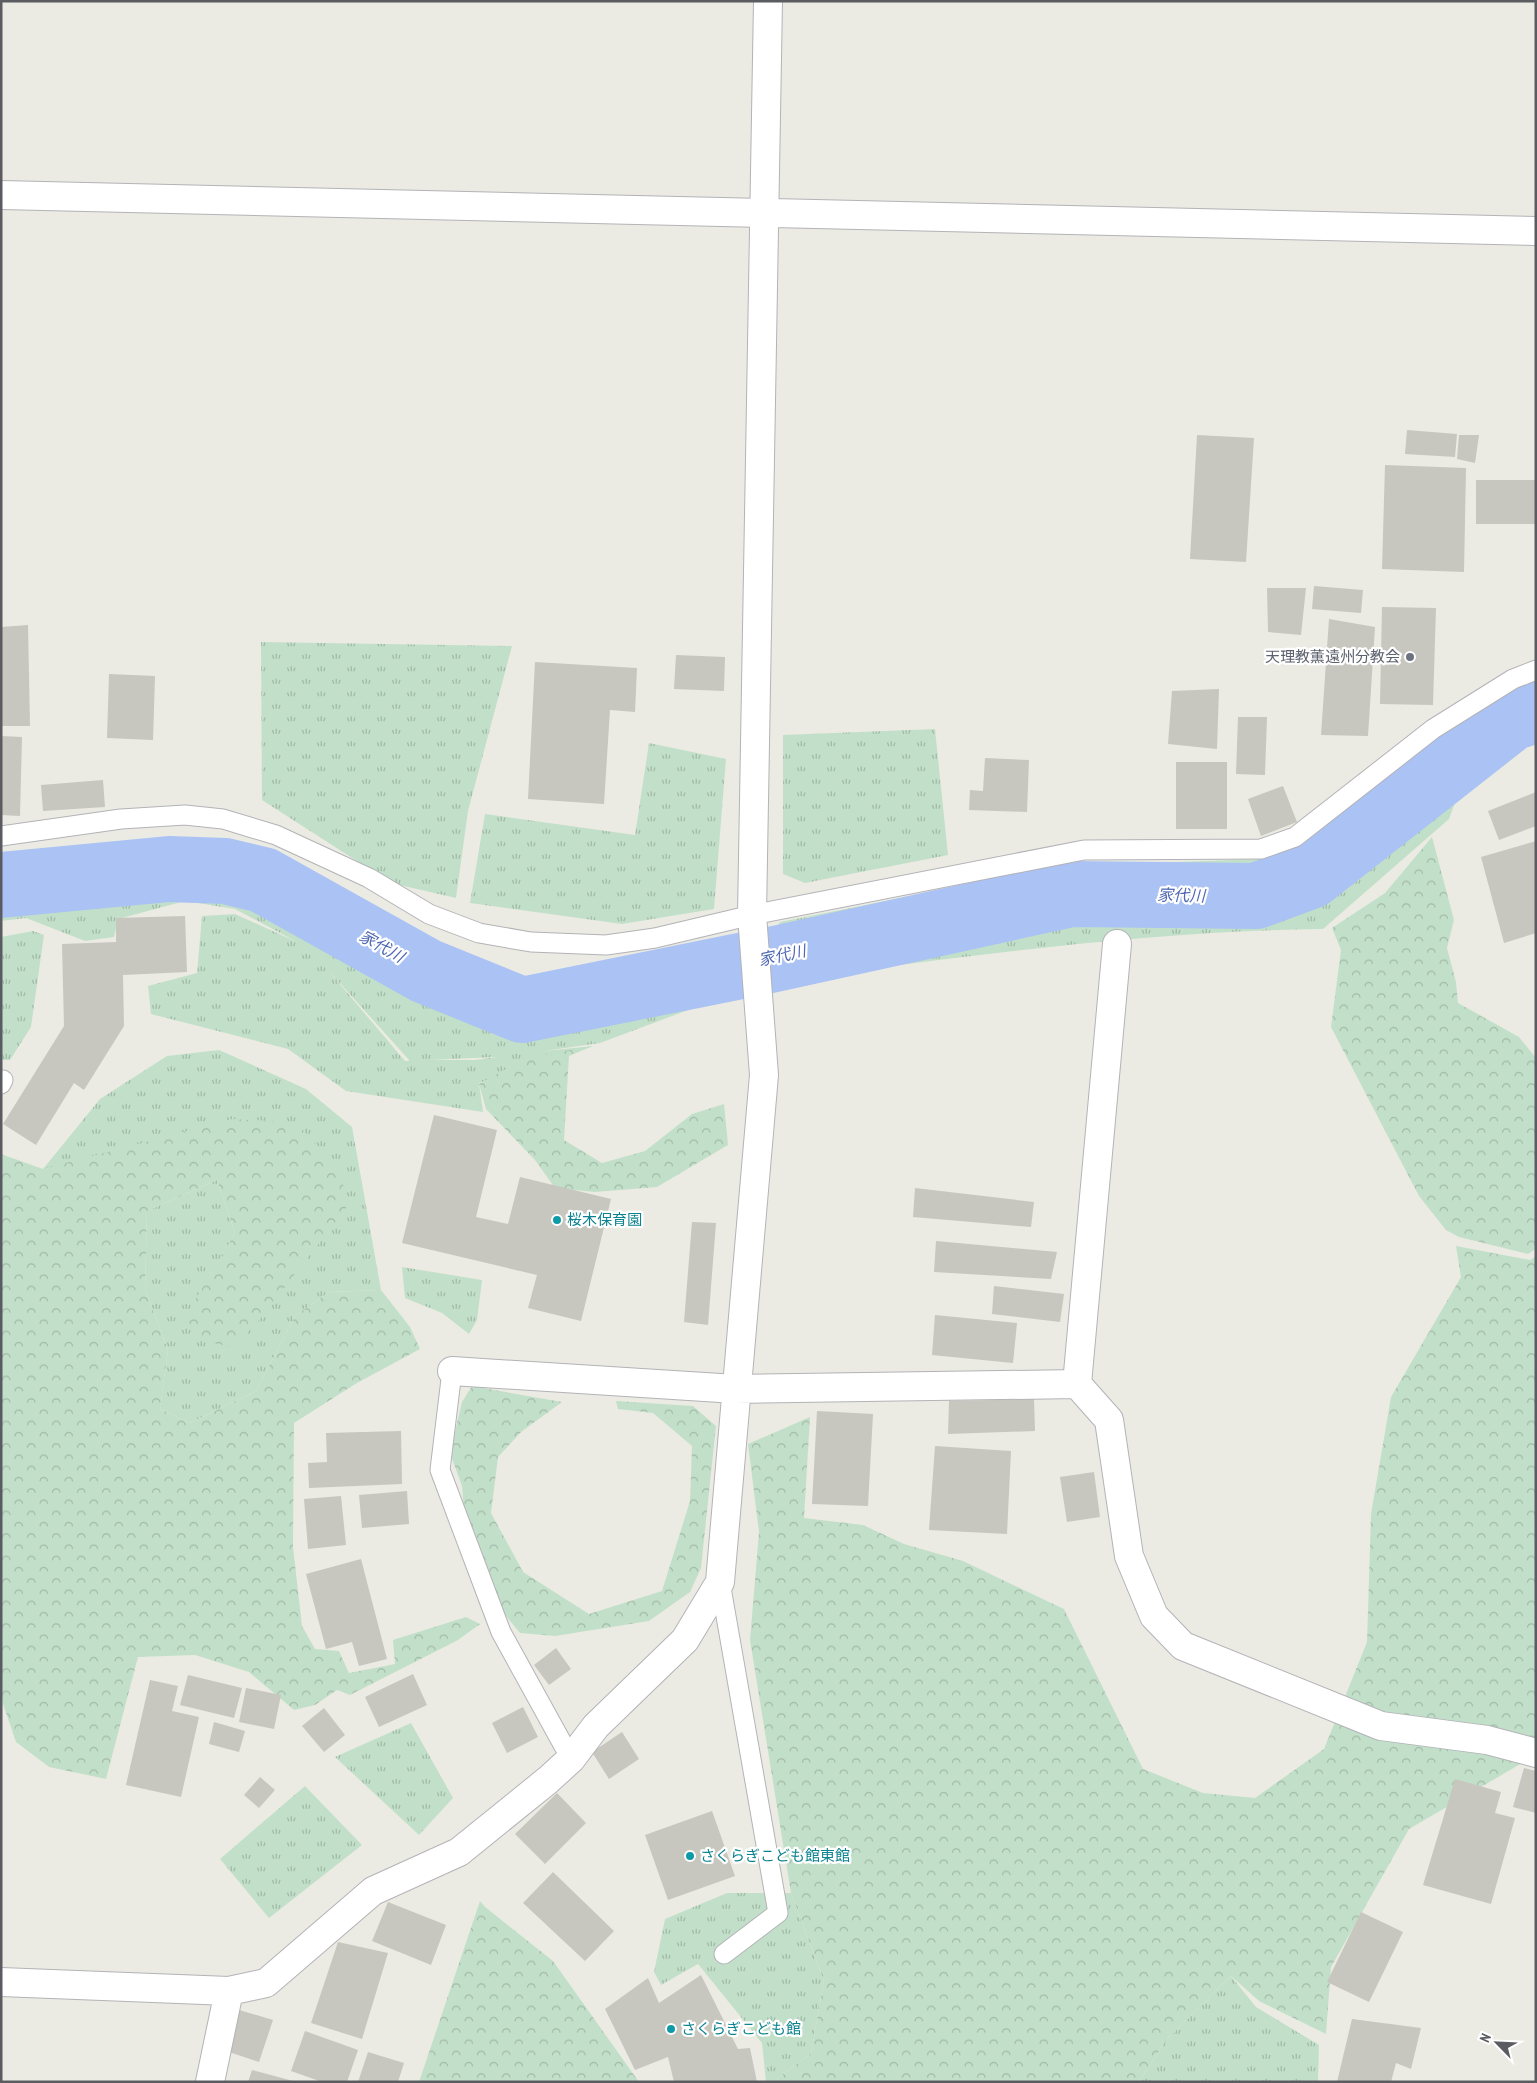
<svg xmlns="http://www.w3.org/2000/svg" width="1537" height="2083" viewBox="0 0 1537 2083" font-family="'PT Sans Narrow','Noto Sans JP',sans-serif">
	<defs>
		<pattern id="grass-tufts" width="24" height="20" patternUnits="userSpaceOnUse" patternTransform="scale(1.25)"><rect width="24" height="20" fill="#c2e0c9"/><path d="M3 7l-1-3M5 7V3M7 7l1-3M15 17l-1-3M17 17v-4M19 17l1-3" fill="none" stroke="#a1b9a7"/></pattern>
		<pattern id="forest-crowns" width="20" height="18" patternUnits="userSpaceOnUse" patternTransform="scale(1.25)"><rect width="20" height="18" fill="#c2e0c9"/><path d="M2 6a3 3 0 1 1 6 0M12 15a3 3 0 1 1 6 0" fill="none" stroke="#a1b9a7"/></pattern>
	</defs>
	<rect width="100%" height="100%" fill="#ebebe3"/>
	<!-- grass -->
	<path fill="url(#grass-tufts)" fill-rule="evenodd" d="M261,642L512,646L468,811L456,898L391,883L262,800Z
		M1536,691V734L1526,737L1469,773L1468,768L1449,819L1323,929C1139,931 956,958 773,981L769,942L780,922L981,882L1095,865L1284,858L1456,725L1468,763L1464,720Z
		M935,729L948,855L805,883L783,874V735Z
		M649,743L726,759L714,909L622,924L470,903L485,814L635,835Z
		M212,843L351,901L511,998L596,992L738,942L747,988L600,1043L544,1051L593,1046L479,1083L483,1112L346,1091L288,1049L151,1014L148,986L197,973L202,916L235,914L297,942L235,909L185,901L118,919L114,937L85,941L26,918L1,921V868ZM328,970L409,1060V1061H405ZM497,1057L475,1060H429Z
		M33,931L44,935L31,1027L10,1060H1V937Z
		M219,1050L306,1089L352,1127L381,1290L329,1292L295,1316L256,1391L190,1423L160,1409L168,1350L145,1289L147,1211L217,1180L235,1233L186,1317L336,1165L43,1169L100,1099L167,1056Z
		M402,1267L482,1280L477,1320L469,1334L442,1313L405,1298Z
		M411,1723L453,1798L419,1835L335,1757Z
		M305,1786L362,1845L269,1918L220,1859Z
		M727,1893H791L824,1981L811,2053L773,2082H766L762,2043L698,1964L661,1985L654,1972L665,1919Z
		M1231,1976L1256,2007L1319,2045L1318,2082H1139L1167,2039Z"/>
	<!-- forest -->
	<path fill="url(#forest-crowns)" d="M1432,837L1454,920L1447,948L1456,982L1458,1003L1519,1037L1536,1058V1249L1528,1254L1459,1237L1446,1230L1419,1196L1331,1027L1341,950L1332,928L1385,893Z
		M593,1046L569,1056L564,1140L602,1163L645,1151L692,1114L724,1104L728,1145L657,1187L595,1192L555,1188L535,1160L486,1109L479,1084L526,1058Z
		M232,1119L295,1122L336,1165L350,1203L262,1317L234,1347L196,1340L185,1317L235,1233L217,1180L147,1211L145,1289L168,1350L160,1409L190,1423L256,1391L295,1316L329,1292L381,1290L410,1327L420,1349L357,1383L294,1423L293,1547L302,1626L315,1649L339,1651L349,1673L395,1664L393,1640L466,1617L480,1624L458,1640L350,1695L337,1690L315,1705L294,1710L249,1672L195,1655L138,1657L106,1779L49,1767L16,1742L1,1698V1154L43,1169Z
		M1456,1246L1530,1260L1536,1256V1755L1409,1829L1331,1967L1326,2034L1259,2001L1231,1976L1167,2039L1139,2082H773L811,2053L824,1981L791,1893L750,1640L759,1532L748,1444L810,1417L804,1518L863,1525L904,1544L963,1561L1064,1609L1143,1769L1203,1793L1255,1798L1324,1749L1367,1642L1371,1514L1391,1397L1461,1277Z
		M472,1386L562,1402L521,1432L498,1457L491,1513L523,1572L589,1614L662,1591L690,1501L692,1446L653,1413L618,1409L616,1401L693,1406L716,1426L701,1568L690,1592L649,1621L555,1636L520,1633L497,1605L466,1535L462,1486L450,1453L462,1402Z
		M480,1901L485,1907L553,1961L639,2082H419Z"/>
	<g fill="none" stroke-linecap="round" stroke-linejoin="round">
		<!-- river -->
		<path stroke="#aac2f4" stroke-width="66" d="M1,885L169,869L225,871L263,880L426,971L522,1010L775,959L1071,894L1256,896L1310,876L1511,718L1536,710"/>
	</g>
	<!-- building -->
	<path fill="#c7c6bf" d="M1407,430L1457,434L1455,457L1405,454Z
		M1197,435L1254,438L1246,562L1190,559Z
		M1459,435H1479L1475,463L1457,459Z
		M1385,465L1466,468L1464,572L1382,569Z
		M1476,480H1536V524H1476Z
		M1314,586L1363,590L1361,613L1312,609Z
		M1267,588H1306L1301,635L1268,632Z
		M1382,607L1436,608L1433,705L1380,704Z
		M1329,619L1375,627L1368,736L1321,735Z
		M28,625L30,726H1V627Z
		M676,655L725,657L724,691L674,689Z
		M535,662L637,668L635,712L610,710L604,804L528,799Z
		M109,674L155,676L153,740L107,738Z
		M1219,689L1217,749L1168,744L1172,691Z
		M1238,717H1267L1265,775L1236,774Z
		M1,736L22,737L20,816L1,815Z
		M985,758L1029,760L1027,812L969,810L970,790L983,791Z
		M1176,762H1227V829H1176Z
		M103,780L105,807L43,811L41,785Z
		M1283,786L1297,822L1261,836L1248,799Z
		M1536,792V826L1499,840L1488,811Z
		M1536,841V933L1504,943L1481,857Z
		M185,916L187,972L123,975L124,1026L84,1090L74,1083L36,1145L3,1124L64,1026L62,944L116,942V918Z
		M434,1115L497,1130L476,1217L508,1224L520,1177L611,1199L581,1321L528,1308L537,1275L402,1243Z
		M915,1188L1034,1202L1031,1227L913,1217Z
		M692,1222L716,1223L708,1325L684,1322Z
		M936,1241L1057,1252L1051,1279L934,1272Z
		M994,1286L1064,1294L1060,1322L992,1314Z
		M935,1315L1017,1323L1013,1363L932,1355Z
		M1034,1399L1035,1431L948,1434L949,1401Z
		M817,1411L873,1414L868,1506L812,1504Z
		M401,1431L402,1484L309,1488L308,1463L327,1462L326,1433Z
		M935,1446L1011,1451L1007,1534L929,1530Z
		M1094,1472L1100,1517L1067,1522L1060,1477Z
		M407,1491L409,1524L362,1528L359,1495Z
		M341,1496L346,1545L308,1549L304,1499Z
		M361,1559L387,1659L359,1666L352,1642L326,1649L306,1574Z
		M556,1648L571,1669L549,1685L534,1665Z
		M413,1674L427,1705L379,1727L365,1697Z
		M188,1675L242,1688L234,1718L180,1705Z
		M150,1680L178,1686L172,1711L199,1717L181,1797L126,1785Z
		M246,1688L281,1695L274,1729L239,1722Z
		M523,1707L538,1737L507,1753L492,1723Z
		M324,1708L345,1735L324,1752L302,1726Z
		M214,1722L245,1731L239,1752L209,1744Z
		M622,1732L639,1759L609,1779L592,1752Z
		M1524,1768L1536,1771V1813L1513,1807Z
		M260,1777L275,1790L259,1808L244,1795Z
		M1455,1779L1501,1792L1495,1813L1515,1818L1491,1904L1423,1885Z
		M557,1793L586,1823L545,1864L515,1834Z
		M712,1811L735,1876L668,1900L645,1835Z
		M553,1872L614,1931L585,1961L523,1903Z
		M388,1902L446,1925L431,1965L372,1941Z
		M1361,1912L1403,1932L1369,2002L1327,1982Z
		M338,1942L388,1953L362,2039L311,2023Z
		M701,1975L738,2049L750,2048L757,2082H674L668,2057L635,2070L605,2009L648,1978L659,2003Z
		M236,2009L273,2020L259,2062L223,2050Z
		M1352,2019L1421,2028L1411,2069L1396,2063L1391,2082H1337Z
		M305,2031L358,2050L347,2082H322L291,2071Z
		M368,2052L404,2063L398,2082H358Z
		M252,2070L293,2081V2082H248Z"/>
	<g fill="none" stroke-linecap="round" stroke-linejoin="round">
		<defs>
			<path id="service" d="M1,836L121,819L185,815L223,819L276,835L369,878L429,914L479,933L531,942L606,945L655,938L752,915L1084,850L1261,849L1295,837L1433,729L1513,679L1536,670
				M1,1084L3,1080
				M452,1371L440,1470L501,1632L571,1759
				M720,1582L778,1913L724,1954"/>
			<path id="minor" d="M1,195L1536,231
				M1117,944L1077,1384L1109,1420L1129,1556L1154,1616L1183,1646L1381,1726L1487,1740L1536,1753
				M452,1371L736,1389L1077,1384
				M1,1982L229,1991L266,1983L373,1891L459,1852L548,1780L571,1759L596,1726L685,1640L720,1582L764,1075L752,915L768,1
				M210,2082L229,1991"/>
		</defs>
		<!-- service casing -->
		<use href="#service" stroke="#b3b3b8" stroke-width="21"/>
		<!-- minor casing -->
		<use href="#minor" stroke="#b3b3b8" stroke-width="30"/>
		<!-- service -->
		<use href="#service" stroke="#fff" stroke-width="19"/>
		<!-- minor -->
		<use href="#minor" stroke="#fff" stroke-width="28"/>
	</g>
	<!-- markers -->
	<circle fill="#6b7280" stroke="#fff" stroke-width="2" cx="1410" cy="657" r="5"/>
	<g fill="#0f9aa8" stroke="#fff" stroke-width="2">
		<circle cx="557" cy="1220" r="5"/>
		<circle cx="690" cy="1856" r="5"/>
		<circle cx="671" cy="2029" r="5"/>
	</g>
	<g text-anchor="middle" stroke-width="4.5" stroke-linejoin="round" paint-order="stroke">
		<!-- worship labels -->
		<g font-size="15" fill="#5b616d" stroke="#fff" text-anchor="end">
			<text x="1400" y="662">天理教薫遠州分教会</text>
		</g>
		<!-- culture labels -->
		<g font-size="15" fill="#0d838f" stroke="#fff" text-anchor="start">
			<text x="567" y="1225">桜木保育園</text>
			<text x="700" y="1861">さくらぎこども館東館</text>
			<text x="681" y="2034">さくらぎこども館</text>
		</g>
		<!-- water labels -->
		<g font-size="16" font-style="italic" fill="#5169b3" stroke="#fff">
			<text transform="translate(1181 895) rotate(1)" y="6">家代川</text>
			<text transform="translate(382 946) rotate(29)" y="6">家代川</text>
			<text transform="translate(782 955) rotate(-12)" y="6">家代川</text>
		</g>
	</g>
	<!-- border -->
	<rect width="1537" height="2083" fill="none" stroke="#5b5c61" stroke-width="5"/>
	<!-- north arrow -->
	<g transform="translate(1497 2043) rotate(294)" stroke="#ffffff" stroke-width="4" paint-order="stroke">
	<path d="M0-4L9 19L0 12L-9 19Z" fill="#5b5c61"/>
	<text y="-8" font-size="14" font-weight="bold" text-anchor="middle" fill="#5b5c61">N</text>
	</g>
</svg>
